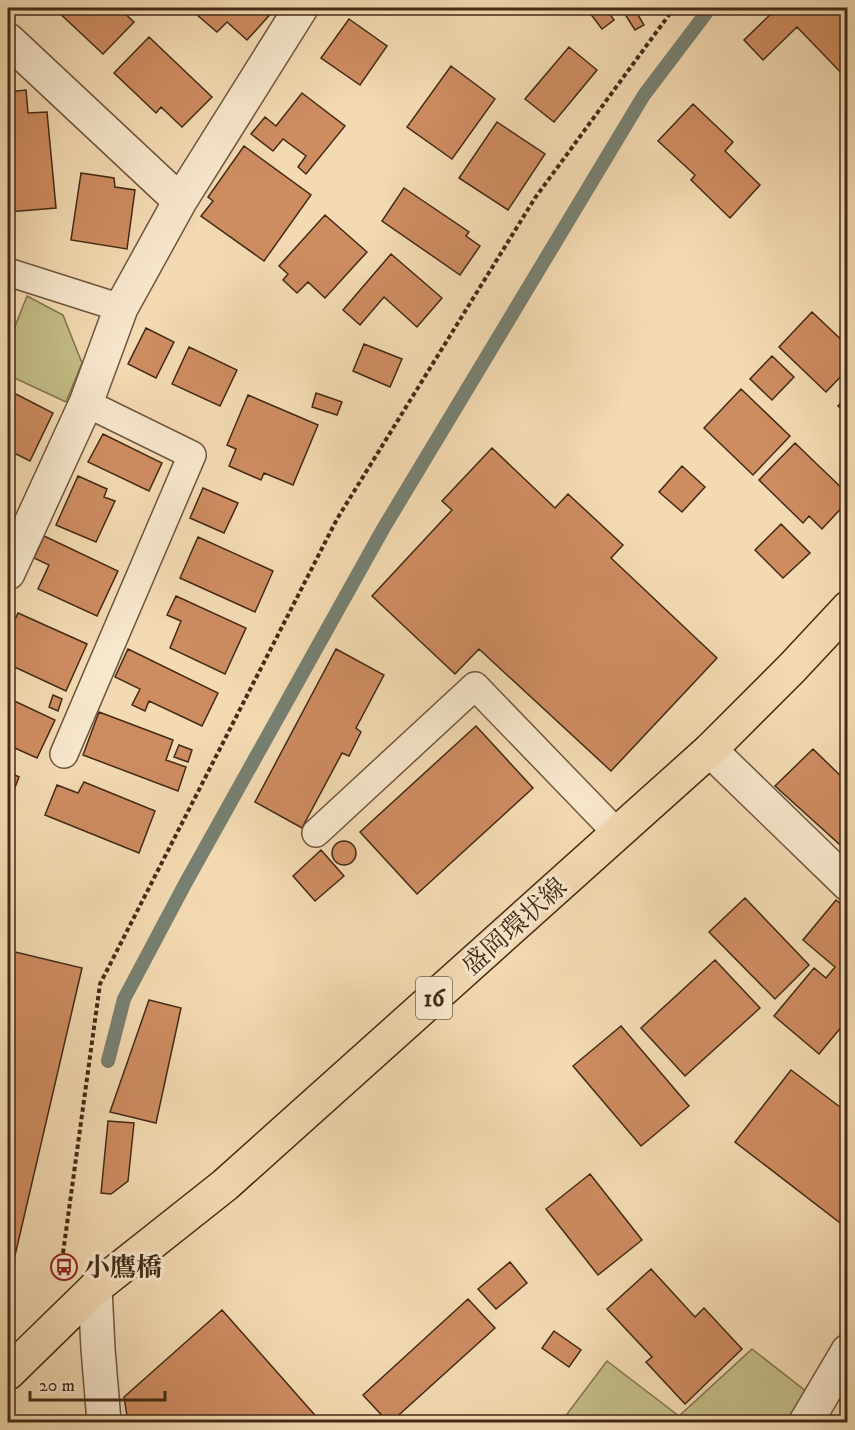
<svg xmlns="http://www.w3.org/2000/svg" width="855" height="1430" viewBox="0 0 855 1430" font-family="'IM FELL DW Pica','Noto Serif JP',serif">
	<rect width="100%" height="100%" fill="#f3dab2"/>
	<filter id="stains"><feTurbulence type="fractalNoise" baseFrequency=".00333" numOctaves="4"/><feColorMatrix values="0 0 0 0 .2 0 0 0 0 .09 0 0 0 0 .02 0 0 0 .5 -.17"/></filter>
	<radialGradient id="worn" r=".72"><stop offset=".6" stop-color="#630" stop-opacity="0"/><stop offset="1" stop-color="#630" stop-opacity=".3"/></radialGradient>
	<!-- green -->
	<path fill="#c3bd87" stroke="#83744f" stroke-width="1.5" d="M27,296L63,315L82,363L66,402L8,375V344Z
		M752,1349L807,1392L788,1422H561L607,1361L679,1416Z"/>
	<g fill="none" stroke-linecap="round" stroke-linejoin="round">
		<!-- stream -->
		<path stroke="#788071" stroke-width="14" d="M108,1061L124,999L185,884L383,529L644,95L710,8"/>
	</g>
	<!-- building -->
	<path fill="#ce8c61" stroke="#432a17" stroke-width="1.5" d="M54,8H119L134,22L103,54Z
		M189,8H276L247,40L227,22L217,32Z
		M586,8H606L614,20L602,29Z
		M621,8H634L644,25L635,30Z
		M777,8H848V80L797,27L763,60L744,40Z
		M349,19L387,46L360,85L321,58Z
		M149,37L212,97L182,127L161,107L156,113L114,73Z
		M569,47L597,70L554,122L525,99Z
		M451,66L495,99L452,159L407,127Z
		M26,90L28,113L47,112L56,208L8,212V92Z
		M302,93L345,126L306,174L298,167L306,156L283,139L273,151L251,134L265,117L276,126Z
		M693,104L733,142L725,151L760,185L730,218L691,180L695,175L658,141Z
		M497,122L545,154L508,210L459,178Z
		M244,146L311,195L264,261L201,216L213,201L208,197Z
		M81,173L114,178L115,187L135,190L127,249L71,240Z
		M404,188L469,232L466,236L480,246L460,275L382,221Z
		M325,215L367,252L325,298L308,282L297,293L283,280L288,274L279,266Z
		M391,254L442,298L417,327L384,297L360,325L343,310Z
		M812,312L848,346V369L826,392L779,347Z
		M146,328L174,342L156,378L128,364Z
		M364,344L402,359L390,387L353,371Z
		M189,347L237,370L220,406L172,384Z
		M772,356L794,377L772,400L750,379Z
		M741,389L790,436L753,475L704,428Z
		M8,390L53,413L30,461L8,450Z
		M316,393L342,402L337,415L312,407Z
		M248,395L318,425L293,485L264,473L261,480L229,466L236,449L227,445Z
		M848,395V415L838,406Z
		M103,434L162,463L149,491L88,462Z
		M795,443L848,494V501L822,529L809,516L803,523L759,480Z
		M492,448L555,508L568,494L623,545L611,558L717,658L611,771L479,649L455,674L372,596L452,510L442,501Z
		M682,466L705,487L682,512L659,492Z
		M78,476L107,489L104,497L115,501L96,542L56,525Z
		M203,488L238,503L224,533L190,518Z
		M781,524L810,553L783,578L755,550Z
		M44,536L118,571L97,616L38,589L49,565L34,558Z
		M198,537L273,571L255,612L180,578Z
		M176,596L246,628L225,674L170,648L181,621L167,615Z
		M18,613L87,644L66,691L8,664V635Z
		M128,649L218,693L202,726L149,701L145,711L132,705L140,689L115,677Z
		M336,649L384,675L356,728L361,732L349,756L342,753L302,828L255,802Z
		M53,695L62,699L58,711L49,707Z
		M8,698L55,720L37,758L8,745Z
		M99,712L173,740L166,760L186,767L178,791L83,755Z
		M476,726L533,788L417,894L360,832Z
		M179,745L192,750L188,762L174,757Z
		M813,749L848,783V852L775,786Z
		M8,772L19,777L8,806Z
		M84,782L155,811L139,853L45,815L57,785L78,793Z
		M332 853a12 12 0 1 1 24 0a12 12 0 1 1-24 0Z
		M321,850L344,876L315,901L293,876Z
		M745,898L809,965L775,999L709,932Z
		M836,900L848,909V1019L819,1054L774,1016L814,968L826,978L835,967L803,940Z
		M11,951L82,968L10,1277L8,1276V966Z
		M715,960L760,1008L685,1076L641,1028Z
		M149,1000L181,1008L156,1123L110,1112Z
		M621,1026L689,1106L641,1146L573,1066Z
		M791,1070L848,1113V1229L735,1142Z
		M108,1121L134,1123L128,1181L111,1194L101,1193Z
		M590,1174L642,1240L598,1275L546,1209Z
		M510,1262L527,1283L496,1309L478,1289Z
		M651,1269L695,1317L704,1308L742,1349L685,1404L646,1362L652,1357L607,1309Z
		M468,1299L495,1328L391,1422H388L363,1395Z
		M222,1310L321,1422H128L124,1397Z
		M554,1331L581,1350L569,1367L542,1348Z"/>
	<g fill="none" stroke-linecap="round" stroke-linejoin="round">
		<defs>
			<path id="service" d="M8,272L121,308
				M64,754L192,455L86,403
				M316,833L475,686L617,833"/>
			<path id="minor" d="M8,40L180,201
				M8,573L86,403L121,308L180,201L301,8
				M710,750L848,884
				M95,1288L98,1349L104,1422
				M806,1422L848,1351"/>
			<path id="primary" d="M8,1373L95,1288L225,1185L710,750L792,668L848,608"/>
		</defs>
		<!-- service casing -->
		<use href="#service" stroke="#6f563e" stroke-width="30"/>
		<!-- minor casing -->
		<use href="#minor" stroke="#6f563e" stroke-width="36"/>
		<!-- primary casing -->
		<use href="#primary" stroke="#432a17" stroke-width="36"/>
		<!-- path -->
		<path stroke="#432a17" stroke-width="4" stroke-dasharray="4.5 3" stroke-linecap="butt" d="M63,1253L100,984L337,519L535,198L674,8"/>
		<!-- service -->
		<use href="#service" stroke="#f7e7cd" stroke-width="27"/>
		<!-- minor -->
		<use href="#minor" stroke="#f7e7cd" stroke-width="33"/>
		<!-- primary -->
		<use href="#primary" stroke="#f3dab2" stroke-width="33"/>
	</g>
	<!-- icons -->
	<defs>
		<symbol id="bus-ring" viewBox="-11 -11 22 22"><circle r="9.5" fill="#f7e7cd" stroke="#8f2418" stroke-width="1.5"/><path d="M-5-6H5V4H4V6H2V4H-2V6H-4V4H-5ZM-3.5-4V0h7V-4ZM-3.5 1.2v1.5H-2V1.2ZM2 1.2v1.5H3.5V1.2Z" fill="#8f2418"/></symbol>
	</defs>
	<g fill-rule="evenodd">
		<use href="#bus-ring" x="49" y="1252" width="30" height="30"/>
	</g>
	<g text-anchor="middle" stroke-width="6" stroke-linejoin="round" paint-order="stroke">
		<!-- shield labels -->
		<rect fill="#f7e7cd" stroke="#79634e" stroke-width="1.5" x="416" y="977" width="36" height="42" rx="4.5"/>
		<g font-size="24" font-weight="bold" fill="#432a17">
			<text x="434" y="1006">16</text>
		</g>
		<!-- street labels -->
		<g font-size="26" fill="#432a17" stroke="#f7e7cd">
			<text transform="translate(514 926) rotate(-42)" y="9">盛岡環状線</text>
		</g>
		<!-- poi labels -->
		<g font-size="26" font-weight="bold" fill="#432a17" stroke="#f7e7cd" text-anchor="start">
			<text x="84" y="1276">小鷹橋</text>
		</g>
	</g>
	<!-- margin -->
	<rect width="855" height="1430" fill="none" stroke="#f3dab2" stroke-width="30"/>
	<rect x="9" y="9" width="837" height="1412" fill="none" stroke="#432a17" stroke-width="3"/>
	<rect x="15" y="15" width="825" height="1400" fill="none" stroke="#432a17" stroke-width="1.5"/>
	<!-- scale -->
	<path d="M30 1391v9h135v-9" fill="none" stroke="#432a17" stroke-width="3"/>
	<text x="39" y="1391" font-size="18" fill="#432a17" stroke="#f7e7cd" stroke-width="4.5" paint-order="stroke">20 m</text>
	<rect width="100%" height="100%" filter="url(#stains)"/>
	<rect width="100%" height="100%" fill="url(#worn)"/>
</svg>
